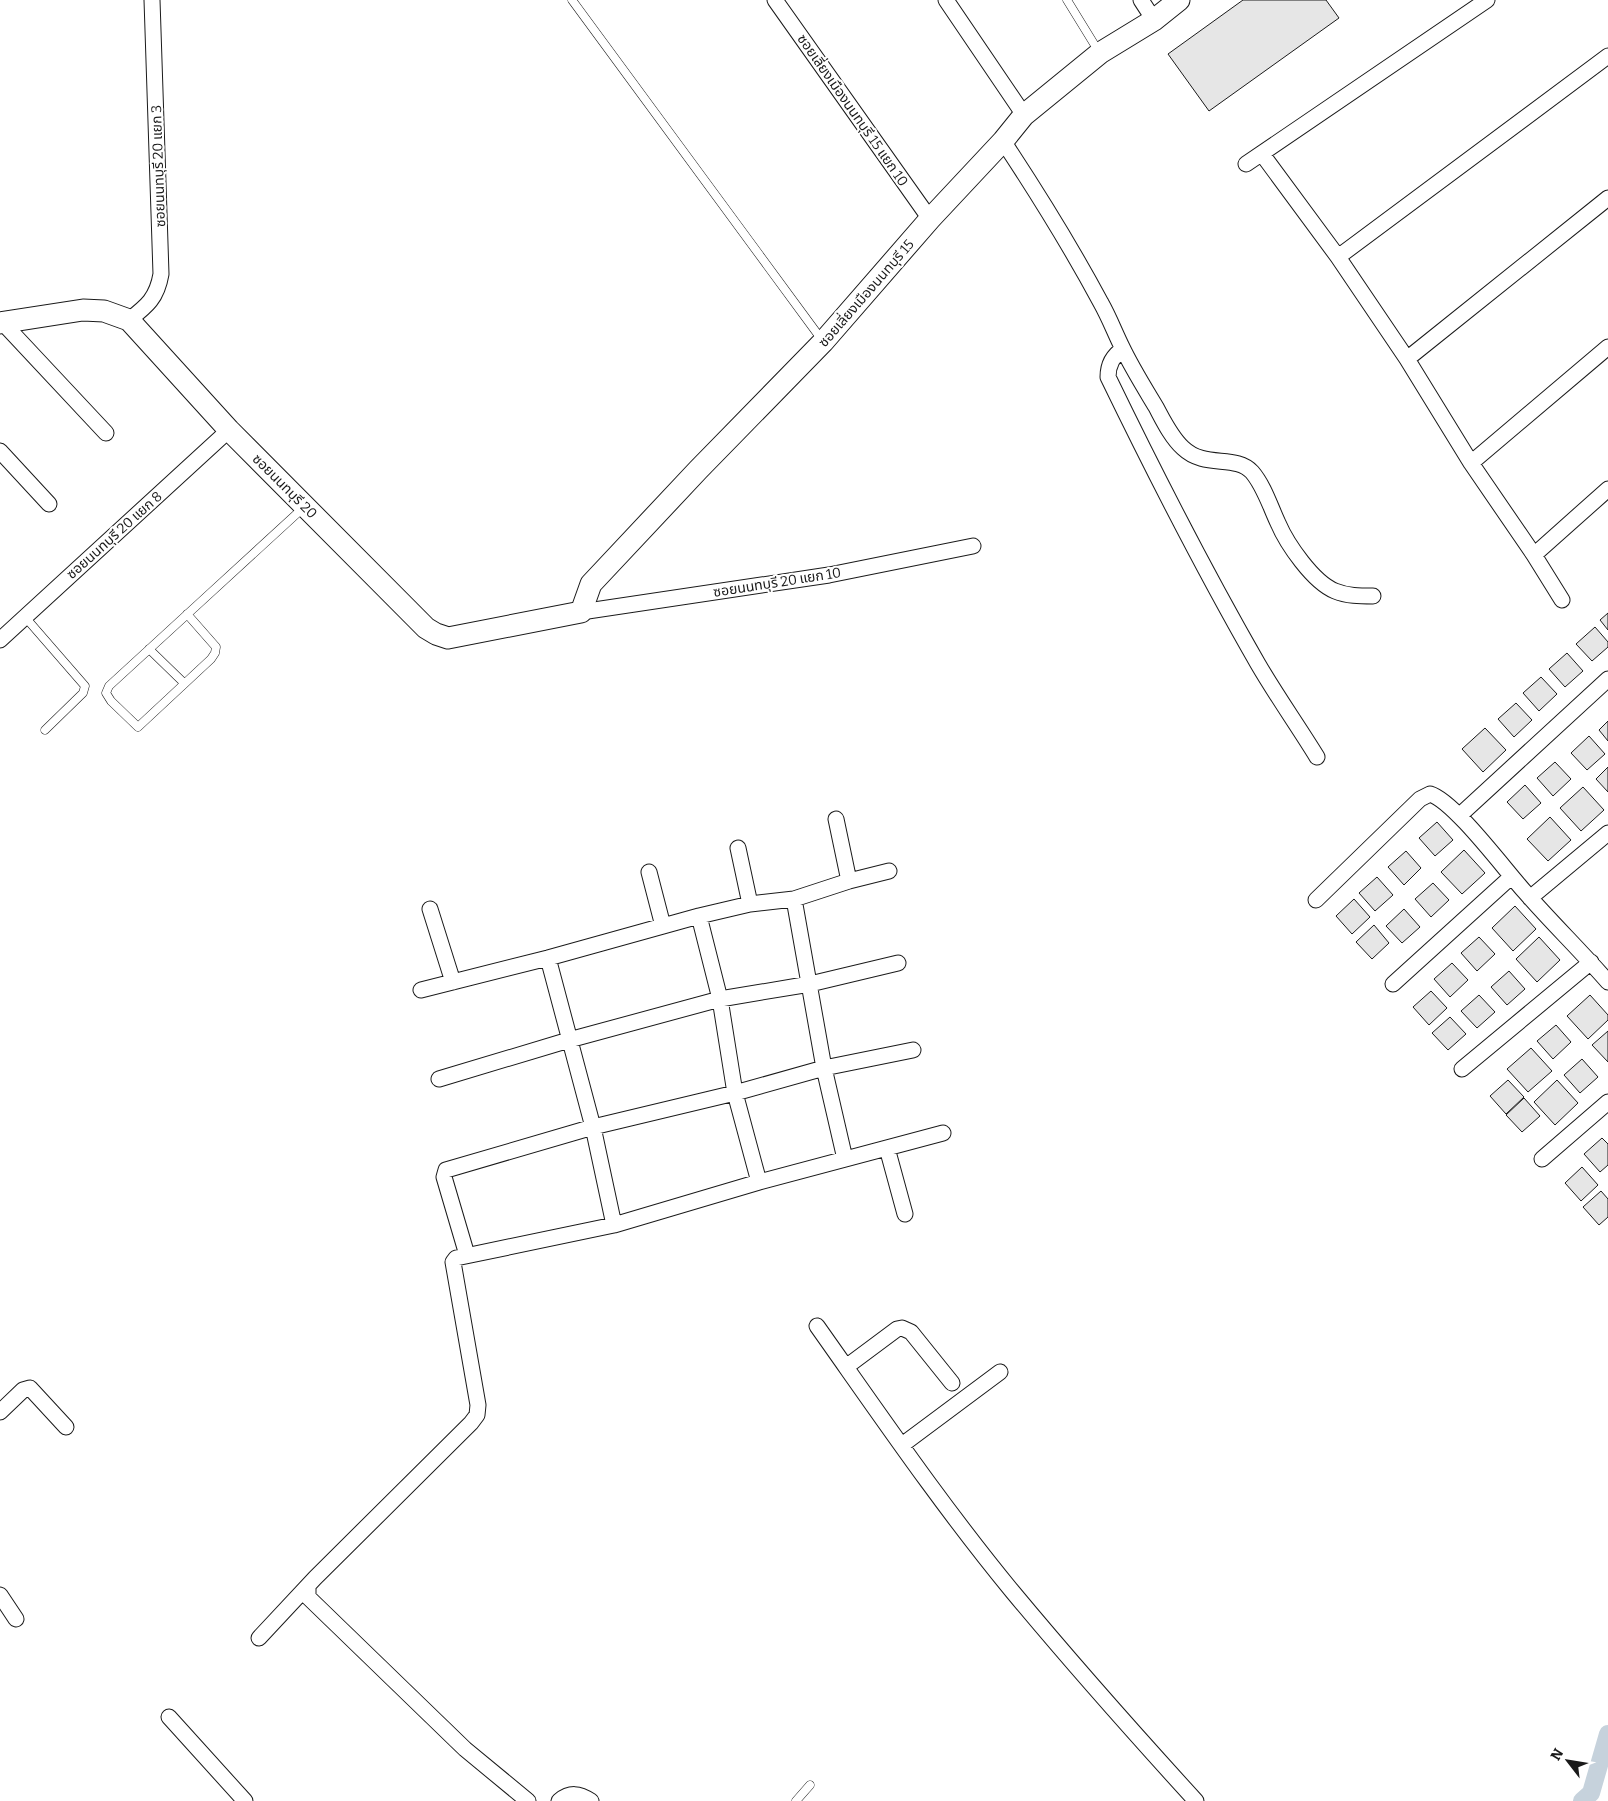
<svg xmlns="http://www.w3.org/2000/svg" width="1608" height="1801" viewBox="0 0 1608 1801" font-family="Bitter,'Noto Sans Thai',serif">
	<rect width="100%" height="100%" fill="#fff"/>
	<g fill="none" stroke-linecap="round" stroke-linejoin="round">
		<!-- canal -->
		<path stroke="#c6d2dc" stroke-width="18" d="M1582,1801L1591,1793L1608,1734"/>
	</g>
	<!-- building -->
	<path fill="#e6e6e6" stroke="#1a1a1a" d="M1243,0H1326L1339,18L1209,111L1168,54Z
		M1608,613V630L1600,620Z
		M1595,627L1608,642V647L1592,661L1576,644Z
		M1567,653L1583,671L1565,687L1549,669Z
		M1541,677L1557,694L1539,711L1523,693Z
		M1516,703L1532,720L1514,737L1498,719Z
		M1608,721V741L1599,730Z
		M1485,728L1506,750L1483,772L1462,749Z
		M1589,736L1605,754L1587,770L1571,753Z
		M1555,762L1571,779L1553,796L1537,778Z
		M1608,767V792L1596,779Z
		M1525,785L1541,803L1523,819L1507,802Z
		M1583,787L1604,810L1581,831L1560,808Z
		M1550,817L1571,840L1548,861L1527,839Z
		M1437,822L1453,840L1435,856L1419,838Z
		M1464,850L1485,873L1462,894L1441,872Z
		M1406,851L1421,868L1404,885L1388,867Z
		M1377,877L1393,895L1375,911L1359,893Z
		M1433,883L1449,900L1431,917L1415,899Z
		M1354,899L1370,917L1352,934L1336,916Z
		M1515,906L1536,929L1513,951L1492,928Z
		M1404,909L1420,927L1402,943L1386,926Z
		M1374,925L1389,943L1372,959L1356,942Z
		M1479,937L1495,954L1477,971L1461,953Z
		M1539,937L1560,960L1537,982L1516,959Z
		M1452,963L1468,980L1450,997L1434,979Z
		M1509,971L1525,989L1507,1005L1491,987Z
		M1431,991L1447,1008L1429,1025L1413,1007Z
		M1479,995L1495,1012L1477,1028L1461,1011Z
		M1590,995L1608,1015V1020L1588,1039L1567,1016Z
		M1450,1017L1466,1034L1448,1050L1432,1033Z
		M1556,1025L1571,1042L1553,1059L1537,1041Z
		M1608,1031V1062L1592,1045Z
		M1531,1048L1552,1071L1528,1092L1507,1069Z
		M1582,1059L1598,1077L1580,1093L1564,1075Z
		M1508,1080L1524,1097L1506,1114L1490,1096Z
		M1557,1080L1578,1103L1555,1125L1534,1102Z
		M1524,1098L1540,1116L1522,1132L1506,1115Z
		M1602,1138L1608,1144V1165L1600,1172L1584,1154Z
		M1582,1167L1598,1185L1581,1201L1565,1183Z
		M1601,1191L1608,1199V1217L1599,1225L1583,1207Z"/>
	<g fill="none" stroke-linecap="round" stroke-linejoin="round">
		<defs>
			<path id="lane" d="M572,0L822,340
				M1067,0L1099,52
				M187,614L216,647L215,653L211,659L138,727L111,701L106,693L109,686C174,627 238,567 303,508
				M25,617L85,686L83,693L45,730
				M149,649L184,683
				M796,1801L810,1785"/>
			<path id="street" d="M775,0L930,219
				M946,0L1024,115
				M1141,0L1154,20
				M1003,141C1038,194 1071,247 1101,303C1109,317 1115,333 1122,347C1132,368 1144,387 1156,407C1163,420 1171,437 1183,448C1205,469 1235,454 1252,472C1264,486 1270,506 1278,523C1287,544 1313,582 1335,591C1347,596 1360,596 1373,596
				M1262,154L1338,257L1407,359L1471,463L1534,555L1562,600
				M1246,164L1487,0
				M1338,257L1608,56
				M129,320C147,306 157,298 161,274L152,0
				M3,323L106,433
				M1123,349C1112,356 1108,365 1108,377C1155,474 1204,570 1258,664C1276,695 1298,726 1317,757
				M1407,359L1608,198
				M0,451L49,504
				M1471,463L1608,347
				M1534,555L1608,489
				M581,612L829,575L973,546
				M0,640L229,430
				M1459,816L1608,679
				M836,819L849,881
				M738,848L750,904
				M649,872L663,926
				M1530,898L1608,833
				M794,899L824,1068L845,1159
				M1316,900L1420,799L1430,794C1454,801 1505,870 1525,892C1552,923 1581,951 1608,982
				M430,909L453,982
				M699,916L720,999L735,1093L759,1182
				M548,958L593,1127L614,1225
				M1393,984L1511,877
				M421,990L548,958L699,916L750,904L794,899L849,881L889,871
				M1462,1069L1591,962
				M439,1079L569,1040L720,999L810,984L898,963
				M887,1148L905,1214
				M1542,1159L1608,1102
				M467,1255L444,1177L446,1170L593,1127L735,1093L824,1068L913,1050
				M817,1326C880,1415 942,1506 1012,1591C1071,1662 1133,1732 1196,1801
				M846,1367L897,1329L902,1328L911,1332L952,1383
				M0,1412L23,1390L30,1388L66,1427
				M902,1445L1000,1372
				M308,1588V1597L465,1749L528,1801
				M0,1595L16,1619
				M259,1638L315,1578L471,1423L477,1415L478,1405L453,1262L456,1258L614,1225L759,1182L943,1133
				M169,1717L245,1801
				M559,1801C570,1792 579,1793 591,1801"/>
			<path id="secondary" d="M0,323L83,310L104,311L129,320L229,430L426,628L436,634L448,638L581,612L591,584L698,470L823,342L930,219L1003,141L1024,115L1100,53L1154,20L1179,0"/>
		</defs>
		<!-- lane casing -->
		<use href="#lane" stroke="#1a1a1a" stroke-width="9"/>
		<!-- street casing -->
		<use href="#street" stroke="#1a1a1a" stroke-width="17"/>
		<!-- secondary casing -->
		<use href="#secondary" stroke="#1a1a1a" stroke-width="23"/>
		<!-- lane -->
		<use href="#lane" stroke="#fff" stroke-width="8"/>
		<!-- street -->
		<use href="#street" stroke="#fff" stroke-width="15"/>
		<!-- secondary -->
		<use href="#secondary" stroke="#fff" stroke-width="21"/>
	</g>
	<g text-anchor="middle" stroke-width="4" stroke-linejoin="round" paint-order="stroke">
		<!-- street labels -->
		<g font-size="14" fill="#1a1a1a" stroke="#fff">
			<text transform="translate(853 110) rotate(55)" y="5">ซอยเลี่ยงเมืองนนทบุรี 15 แยก 10</text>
			<text transform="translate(158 166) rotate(-92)" y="5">ซอยนนทบุรี 20 แยก 3</text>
			<text transform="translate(866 293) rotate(-49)" y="5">ซอยเลี่ยงเมืองนนทบุรี 15</text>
			<text transform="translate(285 486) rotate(45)" y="5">ซอยนนทบุรี 20</text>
			<text transform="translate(114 535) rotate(-42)" y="5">ซอยนนทบุรี 20 แยก 8</text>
			<text transform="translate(777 582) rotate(-9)" y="5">ซอยนนทบุรี 20 แยก 10</text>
		</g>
	</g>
	<!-- north arrow -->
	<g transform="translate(1568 1761) rotate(301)" stroke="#ffffff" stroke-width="4" paint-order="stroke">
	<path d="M0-4L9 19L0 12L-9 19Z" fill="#1a1a1a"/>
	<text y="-8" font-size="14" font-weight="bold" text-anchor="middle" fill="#1a1a1a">N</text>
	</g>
</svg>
